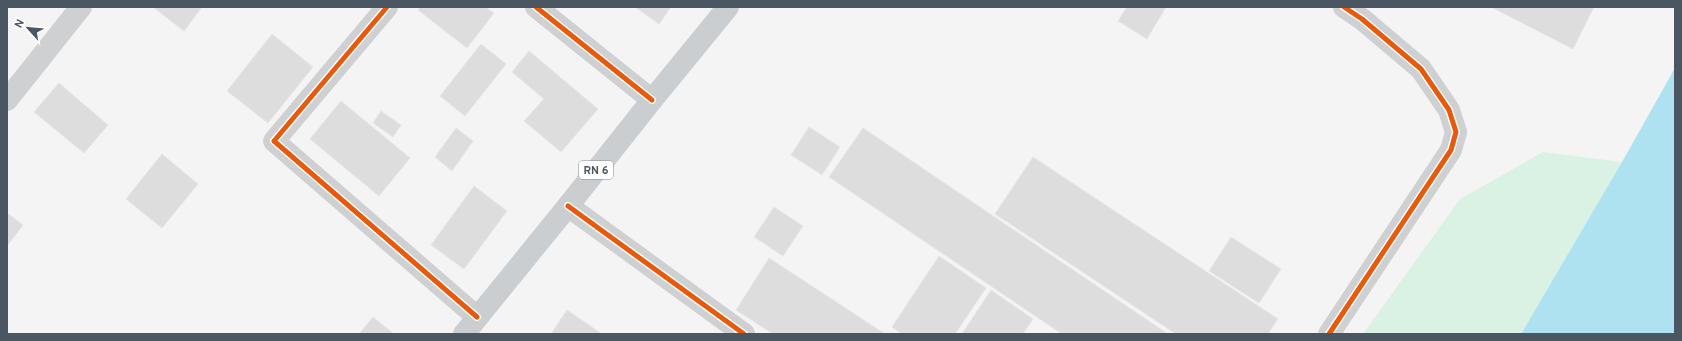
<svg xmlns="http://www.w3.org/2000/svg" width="1682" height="341" viewBox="0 0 1682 341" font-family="Overpass,sans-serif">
	<rect width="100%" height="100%" fill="#f4f4f4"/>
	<!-- green -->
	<path fill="#d9f2e3" d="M1543,152L1622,162L1521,334H1363L1460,199Z"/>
	<!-- water -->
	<path fill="#aee2f0" d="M1675,68V334H1521L1622,162Z"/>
	<!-- building -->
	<path fill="#ddddde" stroke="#e5e6e7" d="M153,7H202L184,31Z
		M421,7H485L494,13L467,48L418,10Z
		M635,7H671L659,24Z
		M1127,7H1166L1147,39L1118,21Z
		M1491,7H1594L1573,49Z
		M272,34L313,67L268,123L227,91Z
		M481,44L506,64L465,116L440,96Z
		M529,51L598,109L561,152L524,121L544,99L512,72Z
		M59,83L108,125L84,153L34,112Z
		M341,101L410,158L379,196L310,139Z
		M381,111L401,125L393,137L373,123Z
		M809,127L840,147L822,175L791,155Z
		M456,128L473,141L452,171L435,157Z
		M863,128L1168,334H1062L829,177Z
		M162,154L198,184L162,228L126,199Z
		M1033,157L1278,319L1268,334H1176L995,214Z
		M474,186L507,211L464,269L431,245Z
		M774,207L803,226L783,256L754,237Z
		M7,213L23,225L7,246Z
		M1231,237L1281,269L1259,303L1209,271Z
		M939,256L986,288L955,334H902L892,327Z
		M769,258L885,334H773L736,310Z
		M991,290L1033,319L1023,334H962Z
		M567,310L602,334H551Z
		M373,317L394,334H359Z"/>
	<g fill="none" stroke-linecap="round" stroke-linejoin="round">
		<!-- minor -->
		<path stroke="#ced0d2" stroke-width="22" d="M387,7L274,141L477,317
			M536,7L652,100
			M7,100L81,7
			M568,206L744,334
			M1329,334L1451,150L1456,132L1449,110L1421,69L1362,19L1344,7"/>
		<!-- major -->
		<path stroke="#caced1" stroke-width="22" d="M464,334L568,206L652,100L728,7"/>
		<defs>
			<path id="cycleway" d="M387,7L274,141L477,317
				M536,7L652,100
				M568,206L744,334
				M1329,334L1451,150L1456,132L1449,110L1421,69L1362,19L1344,7"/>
		</defs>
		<!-- cycleway casing -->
		<use href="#cycleway" stroke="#fff" stroke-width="8"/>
		<!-- cycleway -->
		<use href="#cycleway" stroke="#e8590c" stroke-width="5"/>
	</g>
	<g text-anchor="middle" stroke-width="3" stroke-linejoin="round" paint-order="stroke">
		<!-- shield labels -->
		<rect fill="#fff" stroke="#808990" stroke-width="1" x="579" y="161" width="34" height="18" rx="3"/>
		<g font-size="11" font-weight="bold" fill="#4a5661">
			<text x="596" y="174">RN 6</text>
		</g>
	</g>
	<!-- border -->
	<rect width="1682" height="341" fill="none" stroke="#4a5661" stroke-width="16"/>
	<!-- north arrow -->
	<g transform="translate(28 28) rotate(297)" stroke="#ffffff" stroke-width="3" paint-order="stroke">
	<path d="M0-3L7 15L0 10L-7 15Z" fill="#4a5661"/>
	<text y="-6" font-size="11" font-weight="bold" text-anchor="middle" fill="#4a5661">N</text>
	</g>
</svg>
